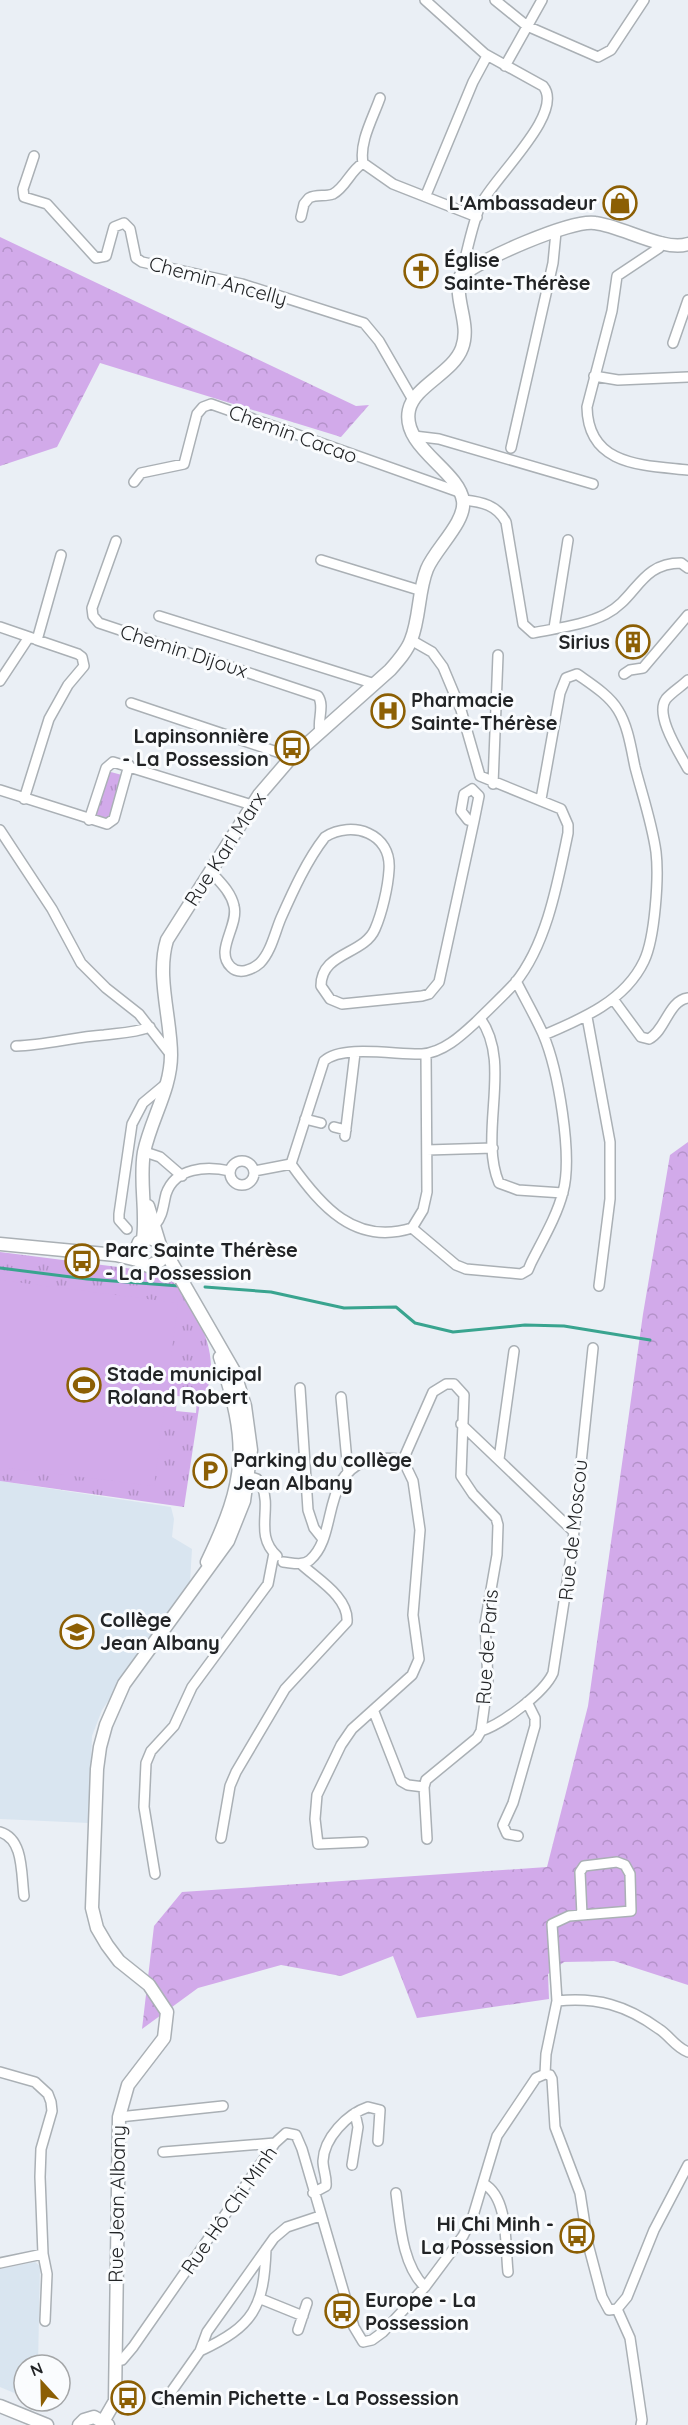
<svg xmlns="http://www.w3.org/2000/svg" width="688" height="2425" viewBox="0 0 688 2425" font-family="Quicksand,sans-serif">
	<defs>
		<pattern id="grass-tufts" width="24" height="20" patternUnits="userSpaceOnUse" patternTransform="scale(1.5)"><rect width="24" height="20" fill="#d2aaea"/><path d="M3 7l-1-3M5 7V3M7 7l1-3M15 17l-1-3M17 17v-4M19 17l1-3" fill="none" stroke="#b492c9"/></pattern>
		<pattern id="forest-crowns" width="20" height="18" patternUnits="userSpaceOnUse" patternTransform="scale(1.5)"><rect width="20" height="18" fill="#d2aaea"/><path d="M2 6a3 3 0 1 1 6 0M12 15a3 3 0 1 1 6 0" fill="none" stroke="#b492c9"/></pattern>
	</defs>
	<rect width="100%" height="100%" fill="#eaeff5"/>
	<!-- built -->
	<path fill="#d9e5f0" d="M0,1481L171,1507L174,1519L172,1537L192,1549L190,1582L102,1710L92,1736L89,1823L0,1819Z
		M35,2262L40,2266L38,2365H24V2394L19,2395L0,2387V2269Z"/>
	<!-- grass -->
	<path fill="url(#grass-tufts)" fill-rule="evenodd" d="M107,771L122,775L110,819L95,815Z
		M0,1252L165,1273C195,1303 229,1363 200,1402L184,1507L0,1481ZM177,1396L197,1398L196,1413L176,1411Z"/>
	<!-- forest -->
	<path fill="url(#forest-crowns)" d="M0,237L356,406L369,405L341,437L100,363L57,447L0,466Z
		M688,1142V1985L614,1961L564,1962L548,1974L549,1999L417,2018L393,1956L341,1976L281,1965L198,1988L142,2029L154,1926L182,1892L547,1867L588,1706L643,1314L670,1155Z"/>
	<!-- park -->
	<path fill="#d2aaea" d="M0,1280L178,1303L154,1486L0,1467Z"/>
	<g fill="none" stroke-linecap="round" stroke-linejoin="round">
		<!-- stream -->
		<path stroke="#39a48f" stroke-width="3" d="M0,1268L87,1279L179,1286
			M205,1287L271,1292L344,1308L396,1307L415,1323L453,1332L525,1325L564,1326L650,1340"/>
		<defs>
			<path id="minor" d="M425,0L485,54L543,86C566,113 492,179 480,206C471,228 467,254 460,277
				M495,0L527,26L598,57L611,50L644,0
				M505,66L542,0
				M380,98C373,118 359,142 363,163L393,184L477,217
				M34,156L23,189L24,197L47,204L96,258L106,256L114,227L124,223L130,229L136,258L142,262L242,284L364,323L379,341L413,400
				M426,195L473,82L487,56
				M301,217L304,204L309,198C317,194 325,197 333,194C346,187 350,171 363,163
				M662,242L659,248L617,276L612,311L587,407C588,466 642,465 688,470
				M673,343L688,300
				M594,376L618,380L688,377
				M414,436L439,439L593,484
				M511,448L553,263L556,232
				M134,482L141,473L184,464L197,414L203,407L211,404L459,492
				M464,500C482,502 497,505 506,522L523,624L533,633C557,628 585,625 606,614C637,598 640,563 681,563L688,568
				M116,541L92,608L93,616L99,623L318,696C325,706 317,720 320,732
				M321,560L422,591
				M159,616L375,684
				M0,627L35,639
				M554,628L568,540
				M624,674L630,670L643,668L688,615
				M688,680C682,686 672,692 666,699C654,715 680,754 688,769
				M0,681L29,637
				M131,703L283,754L289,760
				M493,784L498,655
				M0,790L107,824L114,819L129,765
				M24,799L49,719L68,685L84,666L82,657L78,654L37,640L61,555
				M541,799L560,693L566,678L577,674C591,684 609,695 618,710C628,726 631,748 635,767C642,794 652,823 656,852C659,877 655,938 644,961C625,1001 582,1019 544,1035
				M89,820L106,768L113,762L252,805
				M0,830L52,909L81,963L106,988L139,1014L171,1055
				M211,872C220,882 231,892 234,906C239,926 214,951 231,967C239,975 252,970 260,963C271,952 275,932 281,918C293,891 307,860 325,837C352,820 392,833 389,870C388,887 382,913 375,929C364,955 321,952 321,986L330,999L342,1004L422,996L429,994L439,982L474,821L479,796L472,789L464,794L461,811L468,820L474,821
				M613,999L641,1037L649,1039C666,1030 668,1001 688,998
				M587,1017L610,1142V1199L599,1286
				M480,1018C513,1063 478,1133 499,1183L518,1190L563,1193
				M16,1046C46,1045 74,1037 104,1035C120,1033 134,1033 150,1027
				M305,1119L321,1123
				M334,1127L346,1130
				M345,1136L355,1053
				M427,1150L493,1148
				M145,1152L160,1157L182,1176
				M230 1173a12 12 0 1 1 24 0a12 12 0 1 1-24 0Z
				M291,1164L324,1061C342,1044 397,1055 422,1054C443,1053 462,1035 476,1022C489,1009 503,996 515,983C547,944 558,881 568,833V825L561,809L480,776L461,710L443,667L432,652L411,640
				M291,1164C321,1206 355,1246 412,1228L423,1210L427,1192L426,1054
				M254,1171L291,1164
				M155,1225C163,1216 163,1206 166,1194C175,1167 207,1166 230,1171
				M412,1228L456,1265L466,1269L521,1274L528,1270L531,1263C542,1241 557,1216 563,1192C573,1156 558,1069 543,1034C535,1016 525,999 516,981
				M127,1229L119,1220V1214L132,1124L143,1103L167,1083
				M300,1388L308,1510L314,1528L322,1538
				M341,1397L348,1472
				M461,1424L572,1530
				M499,1459L514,1351
				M403,1460L433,1392L446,1384H454L464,1395L461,1476L473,1494L496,1518L498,1525L497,1555L485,1624L488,1680L481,1731L477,1738L426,1780L424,1787L427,1839
				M242,1474L257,1479L262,1486C272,1510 254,1535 277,1556
				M283,1562C293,1563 303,1566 310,1560C338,1536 321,1477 366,1461C378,1458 391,1457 403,1460
				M374,1712L401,1781L408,1785L424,1787
				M481,1731C502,1724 544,1693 553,1673L572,1550L593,1348
				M0,1832C24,1839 21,1874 24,1896
				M518,1836L507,1834L503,1825L513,1803L535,1726V1718L527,1702
				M221,1838L230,1786L236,1772L285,1689L347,1622C349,1597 317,1579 301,1564
				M363,1842L318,1844L315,1819L317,1795L341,1745L352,1729L412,1675L419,1659L413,1615L420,1530L413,1481L403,1460
				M155,1874L144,1807L146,1763L151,1751L174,1726L192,1687L268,1584L274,1553
				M557,2001C597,1997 626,2005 659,2029C670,2036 675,2047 688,2052
				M0,2072L35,2082L48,2094L51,2102L52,2111L41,2149L40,2177L43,2254L47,2274L45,2321
				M545,2074L546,2054L557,2001L552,1924L569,1916L631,1911L630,1874L625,1865L617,1862L584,1866L580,1872L582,1915
				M119,2117L223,2106
				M163,2152L275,2143
				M352,2165L358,2127L355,2113
				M484,2184C509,2198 505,2246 508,2272
				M313,2193L326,2186C327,2177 323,2170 323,2161C324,2138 347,2114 368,2107L380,2110L378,2141
				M396,2193C400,2223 402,2265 425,2287
				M0,2263L43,2254
				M261,2299L303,2316
				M617,2309L630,2338L642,2420L641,2425
				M298,2330L307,2303
				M200,2351C254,2326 264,2307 266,2249
				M115,2361L122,2360L133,2347L275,2143L286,2133L296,2135L302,2149L354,2327L363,2342L372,2340L383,2332L425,2287L463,2236L473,2216L497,2136L536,2078L545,2074L550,2075L552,2079L555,2127L580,2193L588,2244L602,2297L609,2310L617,2309L627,2297L654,2230L688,2165
				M164,2402L200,2351L207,2332L274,2238L287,2227L320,2216"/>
			<path id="major" d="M148,1206L159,1242
				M143,1239C147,1210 139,1181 144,1152C151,1119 171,1089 171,1055C171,1018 156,976 167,940L259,795L289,760L390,670C398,661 407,651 411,640C420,618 418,591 427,569C435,549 466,522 463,501C459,470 401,447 409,410C414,386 453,373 462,348C471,324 454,301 460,277C478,260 572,219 595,223C622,226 664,252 688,244
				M0,1244L116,1255L137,1260
				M207,1562C247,1479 249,1445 220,1357
				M0,2406L47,2425
				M104,2420L115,2401L119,2117L128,2085L164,2038L167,2012L149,1985L119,1961L107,1945L97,1928L92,1908L97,1769L100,1747L106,1725L124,1684L228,1541L244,1501L251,1450L245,1406L234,1371L170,1260L163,1253L159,1242L150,1238L139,1242L135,1252L137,1260L148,1266L160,1261L163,1253
				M79,2425L84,2420L94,2417L108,2425"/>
		</defs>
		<!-- minor casing -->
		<use href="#minor" stroke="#aab0b5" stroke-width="12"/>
		<!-- major casing -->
		<use href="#major" stroke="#aab0b5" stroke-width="15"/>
		<!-- minor -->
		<use href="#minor" stroke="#fff" stroke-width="9"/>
		<!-- major -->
		<use href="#major" stroke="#fff" stroke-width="12"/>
	</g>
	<!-- icons -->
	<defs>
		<symbol id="shop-ring" viewBox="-11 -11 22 22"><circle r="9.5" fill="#fafcfe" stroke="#8c5f04" stroke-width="1.5"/><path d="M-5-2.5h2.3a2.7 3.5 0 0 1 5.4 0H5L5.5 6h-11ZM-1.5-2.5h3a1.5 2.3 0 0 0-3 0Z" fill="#8c5f04"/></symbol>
		<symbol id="church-ring" viewBox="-11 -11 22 22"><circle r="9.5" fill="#fafcfe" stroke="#8c5f04" stroke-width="1.5"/><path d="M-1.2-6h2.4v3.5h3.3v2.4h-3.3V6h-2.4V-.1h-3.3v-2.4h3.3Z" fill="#8c5f04"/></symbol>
		<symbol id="building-ring" viewBox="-11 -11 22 22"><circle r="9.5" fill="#fafcfe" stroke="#8c5f04" stroke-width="1.5"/><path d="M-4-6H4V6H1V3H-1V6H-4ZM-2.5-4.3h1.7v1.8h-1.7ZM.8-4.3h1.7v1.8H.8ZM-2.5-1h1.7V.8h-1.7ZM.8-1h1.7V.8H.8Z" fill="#8c5f04"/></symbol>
		<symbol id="hospital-ring" viewBox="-11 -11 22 22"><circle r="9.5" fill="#fafcfe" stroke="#8c5f04" stroke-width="1.5"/><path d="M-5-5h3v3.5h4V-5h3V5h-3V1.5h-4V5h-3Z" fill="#8c5f04"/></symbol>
		<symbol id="bus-ring" viewBox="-11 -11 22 22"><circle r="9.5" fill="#fafcfe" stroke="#8c5f04" stroke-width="1.5"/><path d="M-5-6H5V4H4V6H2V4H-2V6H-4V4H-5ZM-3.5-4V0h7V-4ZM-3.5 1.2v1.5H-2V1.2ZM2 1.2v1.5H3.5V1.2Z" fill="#8c5f04"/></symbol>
		<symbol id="stadium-ring" viewBox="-11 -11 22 22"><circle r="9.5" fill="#fafcfe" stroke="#8c5f04" stroke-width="1.5"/><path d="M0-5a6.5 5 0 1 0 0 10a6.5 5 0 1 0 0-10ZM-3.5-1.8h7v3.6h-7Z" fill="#8c5f04"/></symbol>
		<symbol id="parking-ring" viewBox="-11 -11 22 22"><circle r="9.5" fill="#fafcfe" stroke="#8c5f04" stroke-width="1.5"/><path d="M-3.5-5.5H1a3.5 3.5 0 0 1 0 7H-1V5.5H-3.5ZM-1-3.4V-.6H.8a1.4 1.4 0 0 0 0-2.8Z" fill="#8c5f04"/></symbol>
		<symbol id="school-ring" viewBox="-11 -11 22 22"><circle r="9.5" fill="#fafcfe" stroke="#8c5f04" stroke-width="1.5"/><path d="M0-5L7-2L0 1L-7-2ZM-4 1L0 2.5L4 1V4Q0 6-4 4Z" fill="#8c5f04"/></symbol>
	</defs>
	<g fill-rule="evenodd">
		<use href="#shop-ring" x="601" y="184" width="38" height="38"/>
		<use href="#church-ring" x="402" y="252" width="38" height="38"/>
		<use href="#building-ring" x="614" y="623" width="38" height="38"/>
		<use href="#hospital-ring" x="369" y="692" width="38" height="38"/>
		<use href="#bus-ring" x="273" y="729" width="38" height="38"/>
		<use href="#bus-ring" x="63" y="1242" width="38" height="38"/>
		<use href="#stadium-ring" x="65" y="1366" width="38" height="38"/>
		<use href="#parking-ring" x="191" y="1452" width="38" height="38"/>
		<use href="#school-ring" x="58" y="1613" width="38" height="38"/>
		<use href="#bus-ring" x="558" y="2217" width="38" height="38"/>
		<use href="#bus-ring" x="323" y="2292" width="38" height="38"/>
		<use href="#bus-ring" x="109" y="2379" width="38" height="38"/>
	</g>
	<g text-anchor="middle" stroke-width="6" stroke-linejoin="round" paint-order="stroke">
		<!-- poi labels -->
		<g font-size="20" font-weight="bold" fill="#222426" stroke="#fafcfe" text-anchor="start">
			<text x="597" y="210" text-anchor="end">L'Ambassadeur</text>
			<text x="444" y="267">Église<tspan x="444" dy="23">Sainte-Thérèse</tspan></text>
			<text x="610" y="649" text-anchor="end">Sirius</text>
			<text x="411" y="707">Pharmacie<tspan x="411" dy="23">Sainte-Thérèse</tspan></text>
			<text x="269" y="743" text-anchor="end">Lapinsonnière<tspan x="269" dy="23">- La Possession</tspan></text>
			<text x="105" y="1257">Parc Sainte Thérèse<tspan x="105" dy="23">- La Possession</tspan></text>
			<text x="107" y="1381">Stade municipal<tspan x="107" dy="23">Roland Robert</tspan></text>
			<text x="233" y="1467">Parking du collège<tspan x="233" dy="23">Jean Albany</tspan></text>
			<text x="100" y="1627">Collège<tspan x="100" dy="23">Jean Albany</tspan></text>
			<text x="554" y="2231" text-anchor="end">Hi Chi Minh -<tspan x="554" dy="23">La Possession</tspan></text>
			<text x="365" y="2307">Europe - La<tspan x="365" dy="23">Possession</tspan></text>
			<text x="151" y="2405">Chemin Pichette - La Possession</text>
		</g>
		<!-- street labels -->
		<g font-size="20" fill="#222426" stroke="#fafcfe">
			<text transform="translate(218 281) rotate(15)" y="7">Chemin Ancelly</text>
			<text transform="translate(293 434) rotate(20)" y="7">Chemin Cacao</text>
			<text transform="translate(184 651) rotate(18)" y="7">Chemin Dijoux</text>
			<text transform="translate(225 849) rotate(-57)" y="7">Rue Karl Marx</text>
			<text transform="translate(573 1530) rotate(-84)" y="7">Rue de Moscou</text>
			<text transform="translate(487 1647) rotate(-86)" y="7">Rue de Paris</text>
			<text transform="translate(117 2204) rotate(-89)" y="7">Rue Jean Albany</text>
			<text transform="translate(229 2210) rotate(-55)" y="7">Rue Hô Chi Minh</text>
		</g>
	</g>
	<!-- north arrow -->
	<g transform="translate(42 2383) rotate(338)"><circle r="28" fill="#fafcfe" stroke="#a4a6a8" stroke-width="1.5"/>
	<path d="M0-4.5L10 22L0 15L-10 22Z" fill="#8c5f04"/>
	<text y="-9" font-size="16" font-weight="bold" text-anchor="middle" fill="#222426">N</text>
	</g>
</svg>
